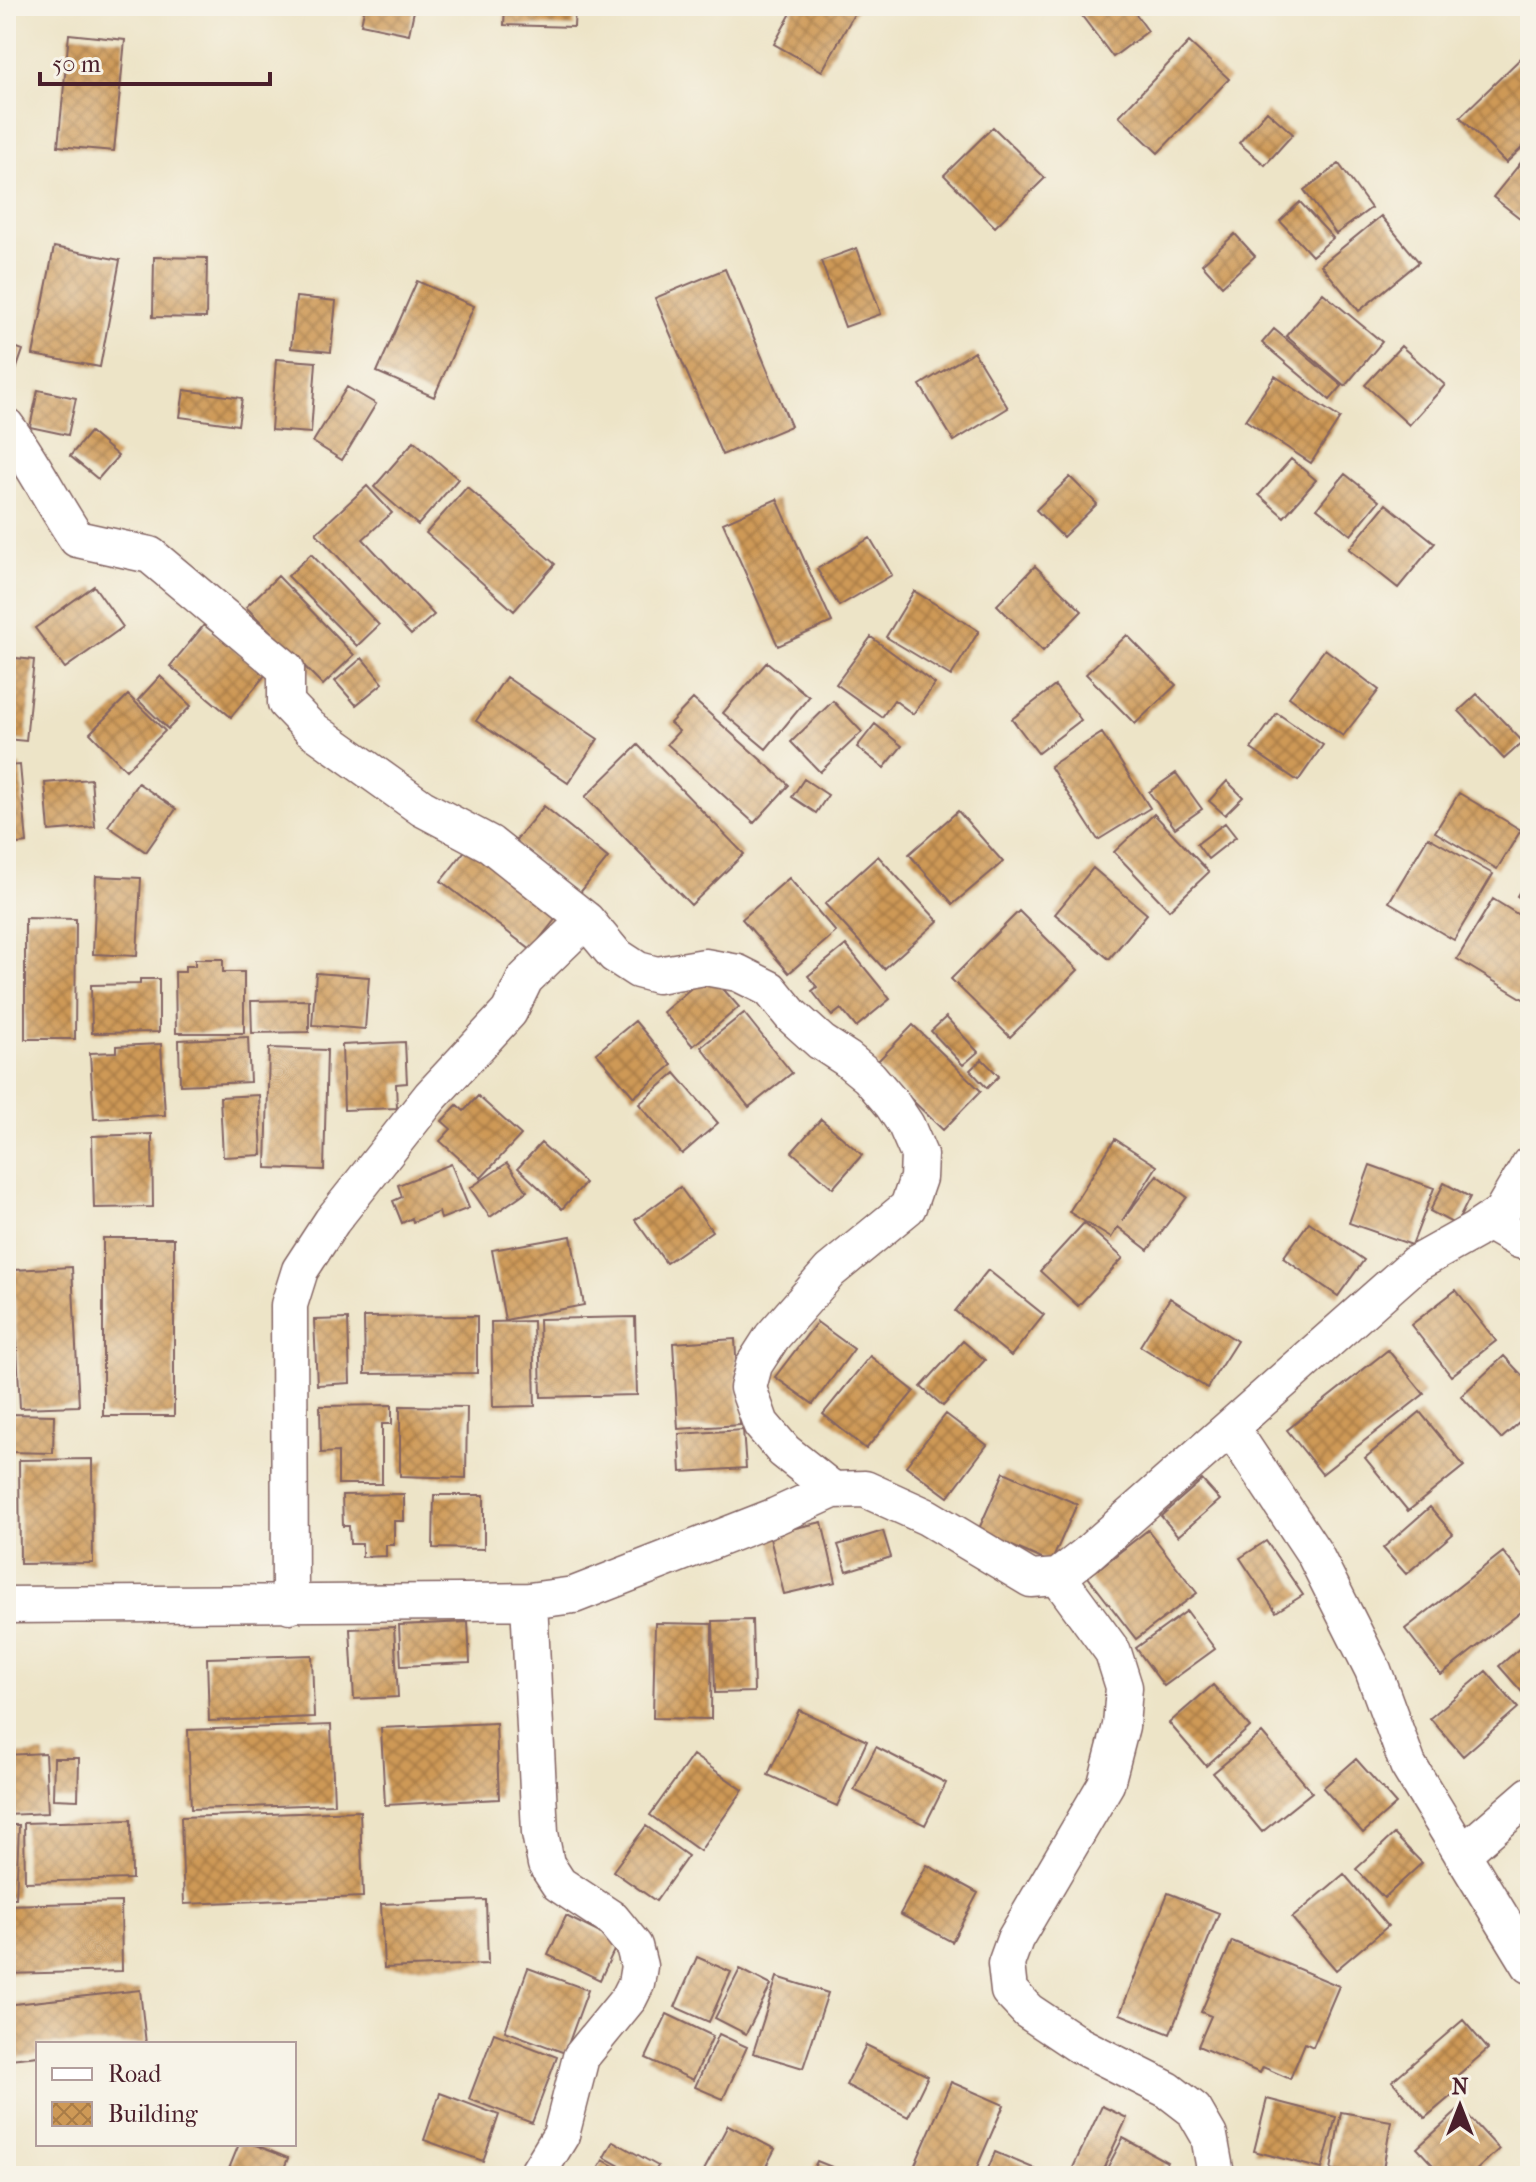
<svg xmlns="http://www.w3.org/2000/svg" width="1536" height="2182" viewBox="0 0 1536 2182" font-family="'IM FELL French Canon',serif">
	<defs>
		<pattern id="building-cross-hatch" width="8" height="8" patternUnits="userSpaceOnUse" patternTransform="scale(2)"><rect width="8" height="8" fill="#ce9956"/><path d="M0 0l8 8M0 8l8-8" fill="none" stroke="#a97c47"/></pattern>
	</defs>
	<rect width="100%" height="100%" fill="#f7f3e8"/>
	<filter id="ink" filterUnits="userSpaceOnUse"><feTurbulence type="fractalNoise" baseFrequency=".0125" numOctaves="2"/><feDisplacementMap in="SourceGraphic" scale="16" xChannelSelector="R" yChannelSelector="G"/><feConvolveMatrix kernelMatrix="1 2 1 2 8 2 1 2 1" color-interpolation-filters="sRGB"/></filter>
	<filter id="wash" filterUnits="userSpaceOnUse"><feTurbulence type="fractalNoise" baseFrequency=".006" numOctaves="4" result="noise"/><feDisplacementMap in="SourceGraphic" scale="32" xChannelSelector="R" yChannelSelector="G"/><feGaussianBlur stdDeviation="1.8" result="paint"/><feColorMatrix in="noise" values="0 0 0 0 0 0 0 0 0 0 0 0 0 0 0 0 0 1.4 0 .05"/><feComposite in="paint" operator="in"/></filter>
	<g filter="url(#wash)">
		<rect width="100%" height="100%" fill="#ede4c7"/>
		<g id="blocks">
			<!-- building -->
			<path fill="url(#building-cross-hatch)" d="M365,6H415L409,34L361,24Z
				M505,6H575L574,27L504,25Z
				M795,6H851L857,9L822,71L774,44Z
				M1096,6H1130L1148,31L1113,57L1082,16Z
				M69,34L125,40L114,151L58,146Z
				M1189,42L1229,79L1158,153L1119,116Z
				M1521,58L1530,67V140L1506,163L1460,117Z
				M1267,111L1293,134L1265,165L1239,143Z
				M993,127L1045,178L995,227L944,175Z
				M1530,151V226L1493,197Z
				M1339,164L1371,208L1336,234L1304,190Z
				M1300,202L1333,238L1312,256L1280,221Z
				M1381,216L1419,262L1359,311L1321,265Z
				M1235,234L1255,256L1222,286L1202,264Z
				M54,247L120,260L100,367L33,355Z
				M857,248L881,314L845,327L821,261Z
				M154,257L207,258L206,318L153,317Z
				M725,269L791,426L722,455L655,298Z
				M417,281L474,306L434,397L377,372Z
				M1323,293L1382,342L1345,386L1286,336Z
				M296,297L336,301L331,352L291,348Z
				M1274,329L1342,386L1330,400L1262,343Z
				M6,344L23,350L14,376L6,374Z
				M1401,346L1445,385L1409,425L1365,385Z
				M974,352L1008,408L954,441L920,385Z
				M276,359L316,362L311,433L271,430Z
				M1275,376L1340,418L1311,463L1245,420Z
				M347,387L376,404L342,460L313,442Z
				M38,390L76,398L68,435L30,427Z
				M184,390L242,398L238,425L180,417Z
				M90,432L118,456L98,479L70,456Z
				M414,441L458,479L418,525L374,487Z
				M1291,459L1316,480L1284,517L1259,495Z
				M1345,474L1379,501L1351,535L1317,508Z
				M1070,477L1097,504L1063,537L1036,510Z
				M367,486L392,513L363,539L434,615L411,635L316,533Z
				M467,487L555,564L514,611L426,533Z
				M777,499L832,622L778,646L723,523Z
				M1386,504L1435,543L1398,588L1349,549Z
				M870,538L892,575L839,606L817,569Z
				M311,554L379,625L357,646L288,576Z
				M1035,566L1082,611L1043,651L997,605Z
				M278,576L354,655L323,685L246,607Z
				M94,586L123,627L65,668L35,628Z
				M914,591L979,631L951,676L886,637Z
				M204,625L266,674L231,717L170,666Z
				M1127,635L1176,685L1135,724L1086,674Z
				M871,637L935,684L913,714L894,700L882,717L836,684Z
				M1325,649L1379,690L1343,736L1289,697Z
				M6,657L34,660L26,741L6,739Z
				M362,658L383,683L356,705L335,681Z
				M767,662L809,697L766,749L723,713Z
				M160,676L191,706L168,729L138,700Z
				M506,677L598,739L568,783L476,721Z
				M1055,686L1081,720L1038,753L1012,719Z
				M1477,694L1523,742L1504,759L1459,711Z
				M128,695L165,731L126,770L90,733Z
				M693,699L789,785L754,823L667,744L679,731L670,723Z
				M833,701L862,732L820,772L791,742Z
				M1277,713L1323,745L1298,781L1251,749Z
				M875,724L902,746L884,768L857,747Z
				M1102,733L1150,808L1098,840L1050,766Z
				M638,745L744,854L691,905L585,797Z
				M20,765L27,843L6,845V766Z
				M1176,773L1202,809L1175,828L1149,792Z
				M91,779L95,827L49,831L45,783Z
				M804,779L828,795L816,813L792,797Z
				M1227,781L1243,797L1225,815L1209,801Z
				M138,783L176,809L146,852L108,826Z
				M1459,793L1521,830L1497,869L1435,832Z
				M544,806L608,858L579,894L514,842Z
				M958,811L1003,862L953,904L909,854Z
				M1154,814L1209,872L1169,910L1114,852Z
				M1225,823L1236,837L1208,859L1197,844Z
				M1428,837L1493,874L1454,940L1389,902Z
				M475,838L564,908L531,950L441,881Z
				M878,856L938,921L884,969L825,904Z
				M1093,868L1147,914L1109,959L1055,914Z
				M1530,874V904L1517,896Z
				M96,876L141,878L137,956L93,954Z
				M789,878L836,932L789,973L742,919Z
				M1493,899L1530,922V1003L1457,959Z
				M1019,911L1078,970L1010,1037L951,979Z
				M25,918L76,919L75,1039H25Z
				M846,945L890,999L856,1027L841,1009L832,1016L812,991L817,987L808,976Z
				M195,959H223V972H244V1033H176L175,972H185V966H195Z
				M316,973L369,977L365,1029L312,1025Z
				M709,973L739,1007L693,1046L663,1012Z
				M140,979H159V1032L92,1033L91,985L140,984Z
				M309,1000V1032L252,1033L251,1001Z
				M744,1013L792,1073L749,1107L701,1047Z
				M946,1017L978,1052L963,1065L931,1031Z
				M635,1021L672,1065L634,1097L596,1053Z
				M913,1025L981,1091L943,1130L875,1064Z
				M248,1037L250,1082L180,1085L179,1040Z
				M405,1042L407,1083L396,1084L397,1108L344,1110L342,1045Z
				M161,1044L165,1115L94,1119L90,1053L116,1052V1046Z
				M269,1048L327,1050L324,1170L266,1168Z
				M982,1059L999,1076L987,1088L970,1070Z
				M675,1073L718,1123L682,1154L639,1104Z
				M259,1095L262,1155L223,1157L220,1097Z
				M478,1096L521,1135L481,1178L440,1141L451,1129L442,1121L457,1105L464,1111Z
				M821,1119L862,1155L833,1188L792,1152Z
				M152,1134L153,1207L94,1208L92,1136Z
				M1115,1139L1157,1166L1122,1221L1157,1175L1187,1197L1148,1250L1118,1227L1111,1238L1069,1212Z
				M541,1143L585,1183L562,1209L518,1168Z
				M507,1163L527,1191L490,1217L470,1188Z
				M451,1164L469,1208L441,1219L439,1212L413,1222L412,1218L402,1223L393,1201L402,1197L398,1185Z
				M1370,1165L1434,1188L1412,1245L1349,1223Z
				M1444,1183L1470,1197L1456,1225L1430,1211Z
				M680,1187L712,1231L666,1263L635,1220Z
				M1309,1222L1364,1260L1338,1296L1283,1258Z
				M1084,1223L1123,1258L1078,1306L1040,1271Z
				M571,1236L584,1305L505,1320L492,1250Z
				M103,1238H174V1416H103Z
				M72,1267L79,1406L20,1408L13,1270Z
				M988,1270L1044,1315L1011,1356L955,1311Z
				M1456,1290L1496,1341L1451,1376L1411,1325Z
				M1170,1298L1237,1341L1207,1388L1140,1346Z
				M477,1316V1373L365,1374L364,1317Z
				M635,1317L637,1395L541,1397L539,1319Z
				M348,1319L350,1383L317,1385L314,1320Z
				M533,1321L535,1406L493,1407L491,1322Z
				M817,1322L854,1349L813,1404L775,1377Z
				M735,1339L740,1425L678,1429L673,1343Z
				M963,1341L985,1360L943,1406L921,1387Z
				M1388,1350L1424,1394L1322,1474L1287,1430Z
				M870,1356L914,1391L866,1449L823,1414Z
				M1504,1356L1530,1384V1413L1501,1439L1461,1396Z
				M392,1405V1424H382V1484H338V1452L321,1453L320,1406Z
				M400,1406L467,1407L466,1478L400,1476Z
				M1420,1412L1464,1466L1408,1511L1365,1458Z
				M9,1414L54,1415L53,1453L8,1452Z
				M946,1414L987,1445L948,1497L906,1466Z
				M743,1430L746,1468L681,1472L679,1434Z
				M92,1459L93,1563L20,1564L19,1460Z
				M1004,1472L1077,1504L1051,1563L978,1531Z
				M1202,1480L1220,1500L1178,1536L1161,1516Z
				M404,1494V1521H394V1545H386V1556L362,1557V1544H350L349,1526H343L342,1495Z
				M434,1495H484V1549L433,1548Z
				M1430,1507L1453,1534L1406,1574L1383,1548Z
				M822,1522L836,1582L784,1594L769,1534Z
				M1148,1530L1197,1593L1136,1639L1088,1577Z
				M883,1531L891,1557L847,1571L838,1545Z
				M1266,1541L1303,1595L1276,1612L1240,1558Z
				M1503,1552L1530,1585V1605L1441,1675L1405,1629Z
				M1187,1611L1215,1649L1164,1686L1136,1648Z
				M752,1620L754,1692L715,1693L713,1621Z
				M468,1622L470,1663L401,1666L399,1625Z
				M655,1623L712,1624L711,1719L653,1718Z
				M394,1627L398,1697L354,1699L350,1629Z
				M1520,1648L1530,1659V1701L1499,1666Z
				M312,1655L314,1717L209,1721L207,1658Z
				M1486,1671L1518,1708L1463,1756L1430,1718Z
				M1213,1685L1250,1727L1206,1766L1169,1723Z
				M799,1710L867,1741L837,1806L768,1775Z
				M496,1723L499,1799L385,1805L381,1728Z
				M331,1725L334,1804L191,1809L188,1730Z
				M1262,1733L1312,1792L1262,1832L1213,1773Z
				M876,1747L946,1783L925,1825L854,1790Z
				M45,1753L48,1813L6,1815V1755Z
				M693,1755L743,1790L700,1851L650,1815Z
				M54,1758H79L78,1800L53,1799Z
				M1356,1759L1396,1804L1363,1833L1323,1788Z
				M360,1811L363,1897L184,1904L181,1817Z
				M131,1820L132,1879L25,1882L24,1823Z
				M6,1825H19L16,1898H6Z
				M646,1826L688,1856L656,1901L613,1871Z
				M1394,1834L1422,1863L1384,1898L1356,1869Z
				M927,1865L978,1893L952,1942L900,1914Z
				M1344,1874L1388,1926L1336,1970L1292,1918Z
				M1168,1893L1219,1913L1170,2034L1120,2014Z
				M486,1900L488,1964L384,1968L381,1904Z
				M121,1902L122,1971L6,1974V1905Z
				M566,1916L618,1942L600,1980L548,1955Z
				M1232,1941L1339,1986L1313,2047L1305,2043L1290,2079L1263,2067L1260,2073L1198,2046L1211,2016L1201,2012Z
				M697,1957L731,1972L709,2022L675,2007Z
				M528,1968L588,1990L565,2053L505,2031Z
				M740,1969L771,1985L746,2034L715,2018Z
				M777,1977L828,1993L803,2068L753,2053Z
				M140,1990L146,2044H38V2056L10,2059L6,2005Z
				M667,2014L713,2036L693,2080L646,2058Z
				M1463,2020L1488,2049L1457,2076L1464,2085L1425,2118L1392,2081Z
				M494,2033L557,2057L532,2123L469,2099Z
				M719,2034L747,2047L723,2099L695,2087Z
				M866,2045L928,2076L908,2117L846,2085Z
				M951,2082L1004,2105L973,2176H910Z
				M440,2093L499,2115L483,2161L424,2140Z
				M1267,2099L1336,2117L1322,2169L1254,2151Z
				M1102,2106L1127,2118L1100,2176H1069Z
				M1461,2108L1499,2149L1470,2176H1443L1417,2148Z
				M1341,2112L1391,2121L1382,2176L1331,2170Z
				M728,2125L775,2149L761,2176H701Z
				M1123,2138L1167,2162L1160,2176H1103Z
				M613,2141L658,2166L652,2176H638L604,2157Z
				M239,2144H253L288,2158L281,2176H226Z
				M995,2152L1052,2176H985Z
				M603,2160L631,2176H594Z
				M817,2161L854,2176H810Z"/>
		</g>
	</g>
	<g filter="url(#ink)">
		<use href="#blocks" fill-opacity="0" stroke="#836462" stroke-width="2"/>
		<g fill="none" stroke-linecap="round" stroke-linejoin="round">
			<defs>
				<path id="minor" d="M6,426C33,462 52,502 77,539L150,555L286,669V703L310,728L422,808L490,844L586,920L615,955L638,970L657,975L705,967L738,973L770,989L791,1015L821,1042L847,1059L869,1077L892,1104L906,1125L919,1155L918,1178L908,1207L830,1271L772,1337L754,1365L748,1388L761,1424L784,1451L833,1490
					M1488,1222L1519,1240L1530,1242
					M1231,1428L1314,1553L1373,1670L1408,1765L1530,1965
					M1058,1577L1113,1652L1124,1687L1121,1726L1106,1784L1015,1939L1006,1964L1009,1991L1028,2011L1079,2045L1168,2090L1194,2110L1209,2136L1215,2169L1213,2176
					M529,1601L540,1833L546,1864L559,1884L612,1919L634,1946L639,1966L636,1984L629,1998L581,2057L561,2135L536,2176
					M6,1605L462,1602L529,1601L574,1595L776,1516L833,1490L865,1489L927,1517L1031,1579L1058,1577L1086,1555L1415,1264L1474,1231L1501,1213L1530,1164
					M290,1605L289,1305L300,1270L332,1221L431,1096L509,1012L525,979L586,920
					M1462,1854L1530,1795"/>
			</defs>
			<!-- minor casing -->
			<use href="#minor" stroke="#836462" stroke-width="39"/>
			<!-- minor -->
			<use href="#minor" stroke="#fff" stroke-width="36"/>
		</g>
	</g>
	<!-- margin -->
	<rect width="1536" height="2182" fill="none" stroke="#f7f3e8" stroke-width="32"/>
	<!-- legend -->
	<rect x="36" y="2042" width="260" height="104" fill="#f7f3e8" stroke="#b29e9c" stroke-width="2"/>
	<rect x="52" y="2068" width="40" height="12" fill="#ffffff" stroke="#b29e9c" stroke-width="2"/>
	<text x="108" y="2082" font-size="24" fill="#4a1f2b">Road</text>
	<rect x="52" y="2102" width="40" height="24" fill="url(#building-cross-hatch)" stroke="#b29e9c" stroke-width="2"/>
	<text x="108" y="2122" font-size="24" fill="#4a1f2b">Building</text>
	<!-- north arrow -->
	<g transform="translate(1460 2106)" stroke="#f7f3e8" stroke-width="6" paint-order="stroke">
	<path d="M0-6L14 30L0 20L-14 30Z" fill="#4a1f2b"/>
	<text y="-12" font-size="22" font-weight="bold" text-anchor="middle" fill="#4a1f2b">N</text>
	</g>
	<!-- scale -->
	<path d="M40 72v12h230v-12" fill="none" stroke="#4a1f2b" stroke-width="4"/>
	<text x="52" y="72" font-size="24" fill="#4a1f2b" stroke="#f7f3e8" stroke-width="6" paint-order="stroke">50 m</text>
</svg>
